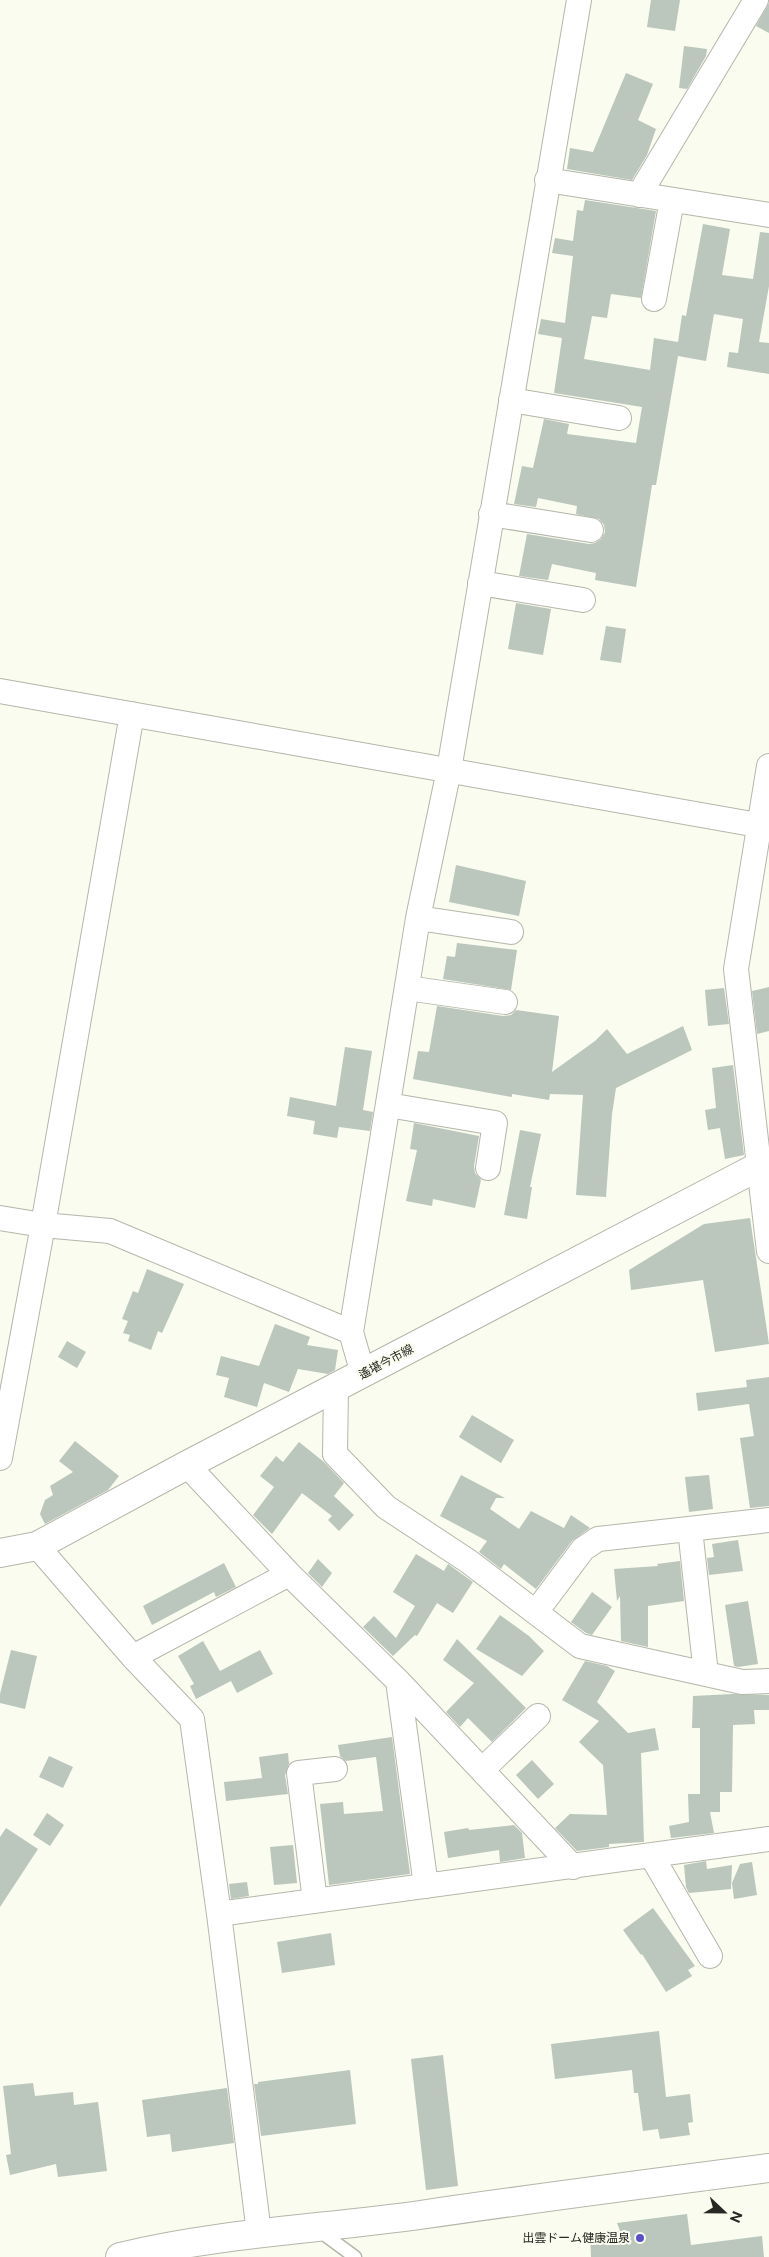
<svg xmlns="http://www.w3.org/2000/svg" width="769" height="2257" viewBox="0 0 769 2257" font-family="'Public Sans','Noto Sans JP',sans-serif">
	<rect width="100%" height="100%" fill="#f9fcee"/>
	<!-- building -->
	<path fill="#bbc6bd" d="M651,0H680L675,31L647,27Z
		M769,3V33L756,26Z
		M684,46L707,49L706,56L687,89L679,88Z
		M626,73L653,84L638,120L656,129L647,155L632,180L567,169L570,148L593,152Z
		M585,200L656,211L641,298L611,294L607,318L592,316L584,359L650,370L654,338L678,342L682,315L686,316L703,224L730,229L722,275L753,279L760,232L769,233V286L759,342L769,343V374L727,367L729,352L738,353L743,319L714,314L706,361L678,356L656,485H652L636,587L595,580L596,573L552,564L548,580L519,576L527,534L589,544L595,543L601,539L605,532L604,525L599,519L576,514L577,506L538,498L536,507L514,504L522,466L533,468L544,419L569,424L567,434L636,443L642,407L554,393L562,338L538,334L541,319L565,323L573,256L552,253L555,238L573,241L577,210L583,211Z
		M516,603L551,609L543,655L508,649Z
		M606,626L626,629L621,663L600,660Z
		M456,865L526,881L519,916L449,902Z
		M457,943L517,950L511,990L443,979L447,956L455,957Z
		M769,987V1031L757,1034L752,991Z
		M724,988L729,1024L708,1026L705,990Z
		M437,1006L503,1016L511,1015L516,1010L559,1016L552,1072L595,1041L607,1029L627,1054L683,1026L692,1050L616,1088L612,1114L606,1197L576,1195L583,1095L550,1094L549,1100L512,1094V1097L413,1079L418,1051L429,1052Z
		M345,1047L372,1051L363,1110L373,1112L370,1131L339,1127L337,1138L313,1134L315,1121L287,1116L290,1097L336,1106Z
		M733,1065L744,1155L725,1159L720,1128L708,1130L705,1110L716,1108L712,1068Z
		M414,1123L479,1136L474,1166L475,1173L481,1180L475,1208L433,1199L432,1206L406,1201L417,1150L410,1149Z
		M520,1130L541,1134L530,1187H532L527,1219L504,1215Z
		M750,1218L769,1344L715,1352L703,1280L631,1290L629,1270L704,1224Z
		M147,1269L184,1284L162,1333L158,1331L151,1350L128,1341L130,1335L123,1333L128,1321L122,1319L133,1291L138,1293Z
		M275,1324L310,1337L307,1345L338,1350L335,1370L328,1374L298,1369L289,1392L264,1383L257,1407L224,1397L229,1378L216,1375L221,1356L259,1366Z
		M67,1341L86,1352L77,1368L58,1357Z
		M769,1377V1506L750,1508L740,1438L754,1436L749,1404L698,1411L696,1393L747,1387L746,1380Z
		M472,1415L514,1440L501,1463L459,1437Z
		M75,1441L119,1476L108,1490L45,1524L40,1514L45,1500L53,1495L50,1486L73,1472L59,1461Z
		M299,1442L324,1462L344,1483L334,1496L354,1515L339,1531L328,1520L332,1516L302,1493L272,1534L253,1515L274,1487L260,1476L276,1456L283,1462Z
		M461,1475L505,1498H496L490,1509L519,1529L531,1511L564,1528L571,1515L590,1528L572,1541L536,1589L504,1564L501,1569L479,1552L487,1541L440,1516Z
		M709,1475L713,1509L689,1512L685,1477Z
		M738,1540L743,1571L709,1575L707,1558L714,1557L712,1544Z
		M416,1554L444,1571L448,1564L473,1582L453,1613L437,1603L417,1636L415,1635L393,1656L363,1627L374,1616L396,1638L415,1606L393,1592Z
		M318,1559L332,1573L322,1587L308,1573Z
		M680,1561L684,1601L648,1606V1647L621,1641L620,1596L617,1601L614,1569L658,1566L657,1564Z
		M224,1563L236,1587L216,1597L214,1592L152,1625L143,1606Z
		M592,1592L612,1607L592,1635L586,1633L571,1622Z
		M748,1601L758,1664L738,1667L734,1666L725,1605Z
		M500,1615L529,1636L544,1651L522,1676L476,1649Z
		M457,1639L526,1708L492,1742L468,1718L460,1727L446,1712L474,1683L443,1660Z
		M203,1641L220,1671L260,1650L273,1674L237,1693L231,1681L196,1699L190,1686L194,1684L178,1656Z
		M11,1650L37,1656L25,1709L0,1703V1694Z
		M585,1661L607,1666L615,1671L597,1702L628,1733L655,1728L659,1750L641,1753L644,1842L609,1844V1847L577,1851L555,1828L570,1814L607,1815L603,1765L579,1742L599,1721L562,1700Z
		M733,1694L769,1695V1710H754L755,1724L733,1725L732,1792H720V1812H710L714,1833L671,1838L669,1826L689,1822L688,1794H700V1728H692L693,1696Z
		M392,1737L410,1874L329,1885L320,1804L343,1802L344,1814L383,1811L376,1757L346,1761L340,1756L338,1745Z
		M288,1753L289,1764L285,1775L288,1794L226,1801L224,1782L262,1778L259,1757Z
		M49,1756L73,1767L63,1788L39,1777Z
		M532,1760L554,1784L538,1799L516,1775Z
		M47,1813L64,1825L50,1846L33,1835Z
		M514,1825L522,1833L525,1858L500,1862L499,1850L448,1858L444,1832L468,1828L469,1830Z
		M6,1828L38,1849L0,1907V1837Z
		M293,1845L297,1883L274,1885L270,1847Z
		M706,1861L707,1869L732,1865L731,1889L689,1893L686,1887L684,1865Z
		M752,1862L757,1895L734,1899L732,1883L740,1864Z
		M247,1882L249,1896L231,1899L229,1884Z
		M653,1908L695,1966L688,1970L692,1976L666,1992L642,1954L641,1955L623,1930Z
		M331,1933L335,1965L282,1973L277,1942Z
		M659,2031L666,2097L690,2094L693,2122L688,2123L690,2135L660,2139L658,2129L643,2131L638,2093H634L632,2070L555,2079L551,2044Z
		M443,2055L458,2186L426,2190L411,2059Z
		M350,2070L356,2124L261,2136L254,2084H258V2082Z
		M33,2083L35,2096L73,2092L74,2105L98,2102L107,2171L58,2177L56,2164L10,2175L6,2155L11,2154L3,2086Z
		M227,2088L234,2143L172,2152L170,2134L147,2137L142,2100Z
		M687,2214L691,2245L762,2236L764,2257H591L590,2233L620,2231L617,2223Z"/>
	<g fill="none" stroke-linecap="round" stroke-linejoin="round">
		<defs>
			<path id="service" d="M317,2229L355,2257"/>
			<path id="minor" d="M547,180L769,215
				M639,195L756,0
				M654,299L672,200
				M511,400L619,418
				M491,514L591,530
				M480,583L583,600
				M0,691L769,827
				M769,766L736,969L769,1251
				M418,918L511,932
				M407,988L505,1002
				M388,1105L495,1123L488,1168
				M0,1218L43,1225L110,1231L351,1332
				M363,1374L351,1332L418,918L449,770L579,0
				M336,1388L335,1454L386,1507L468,1561L580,1646L742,1682L769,1681
				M0,1458L43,1225L132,714
				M187,1465L289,1574L398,1681L573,1867
				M690,1529L706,1674
				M37,1546L133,1657L192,1719L219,1914L259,2233
				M536,1612L583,1549L598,1539L769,1520
				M133,1657L289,1574
				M398,1681L426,1886
				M482,1770L538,1716
				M651,1855L710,1956
				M315,1901L299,1773L335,1769
				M219,1914L769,1839"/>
			<path id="tertiary" d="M120,2257C218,2233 320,2229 420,2215C536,2198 652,2183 769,2168"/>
			<path id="secondary" d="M0,1553L37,1546L187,1465L769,1161"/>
		</defs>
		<!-- service casing -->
		<use href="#service" stroke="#b4b6aa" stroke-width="15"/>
		<!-- minor casing -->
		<use href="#minor" stroke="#b4b6aa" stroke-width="26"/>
		<!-- tertiary casing -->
		<use href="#tertiary" stroke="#b4b6aa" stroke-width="30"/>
		<!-- secondary casing -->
		<use href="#secondary" stroke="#b4b6aa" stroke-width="30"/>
		<!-- service -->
		<use href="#service" stroke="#fff" stroke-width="12"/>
		<!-- minor -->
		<use href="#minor" stroke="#fff" stroke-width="24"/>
		<!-- tertiary -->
		<use href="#tertiary" stroke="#fff" stroke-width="28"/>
		<!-- secondary -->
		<use href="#secondary" stroke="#fff" stroke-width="28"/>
	</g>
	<!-- markers -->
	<circle fill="#5a50c8" stroke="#f9fcee" stroke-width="2" cx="640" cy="2238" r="5"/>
	<g text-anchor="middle" stroke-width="4" stroke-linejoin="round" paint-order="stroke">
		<!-- street labels -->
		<g font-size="12" fill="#272823" stroke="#f9fcee">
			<text transform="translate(386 1362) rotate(-28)" y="4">遙堪今市線</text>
		</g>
		<!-- poi labels -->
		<g font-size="12" fill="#272823" stroke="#f9fcee" text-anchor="end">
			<text x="630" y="2242">出雲ドーム健康温泉</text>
		</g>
	</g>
	<!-- north arrow -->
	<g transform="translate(724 2212) rotate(112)" stroke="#f9fcee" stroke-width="4" paint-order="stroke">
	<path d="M0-4L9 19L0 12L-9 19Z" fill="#272823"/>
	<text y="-8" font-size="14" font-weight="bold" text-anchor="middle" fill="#272823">N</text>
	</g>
</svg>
